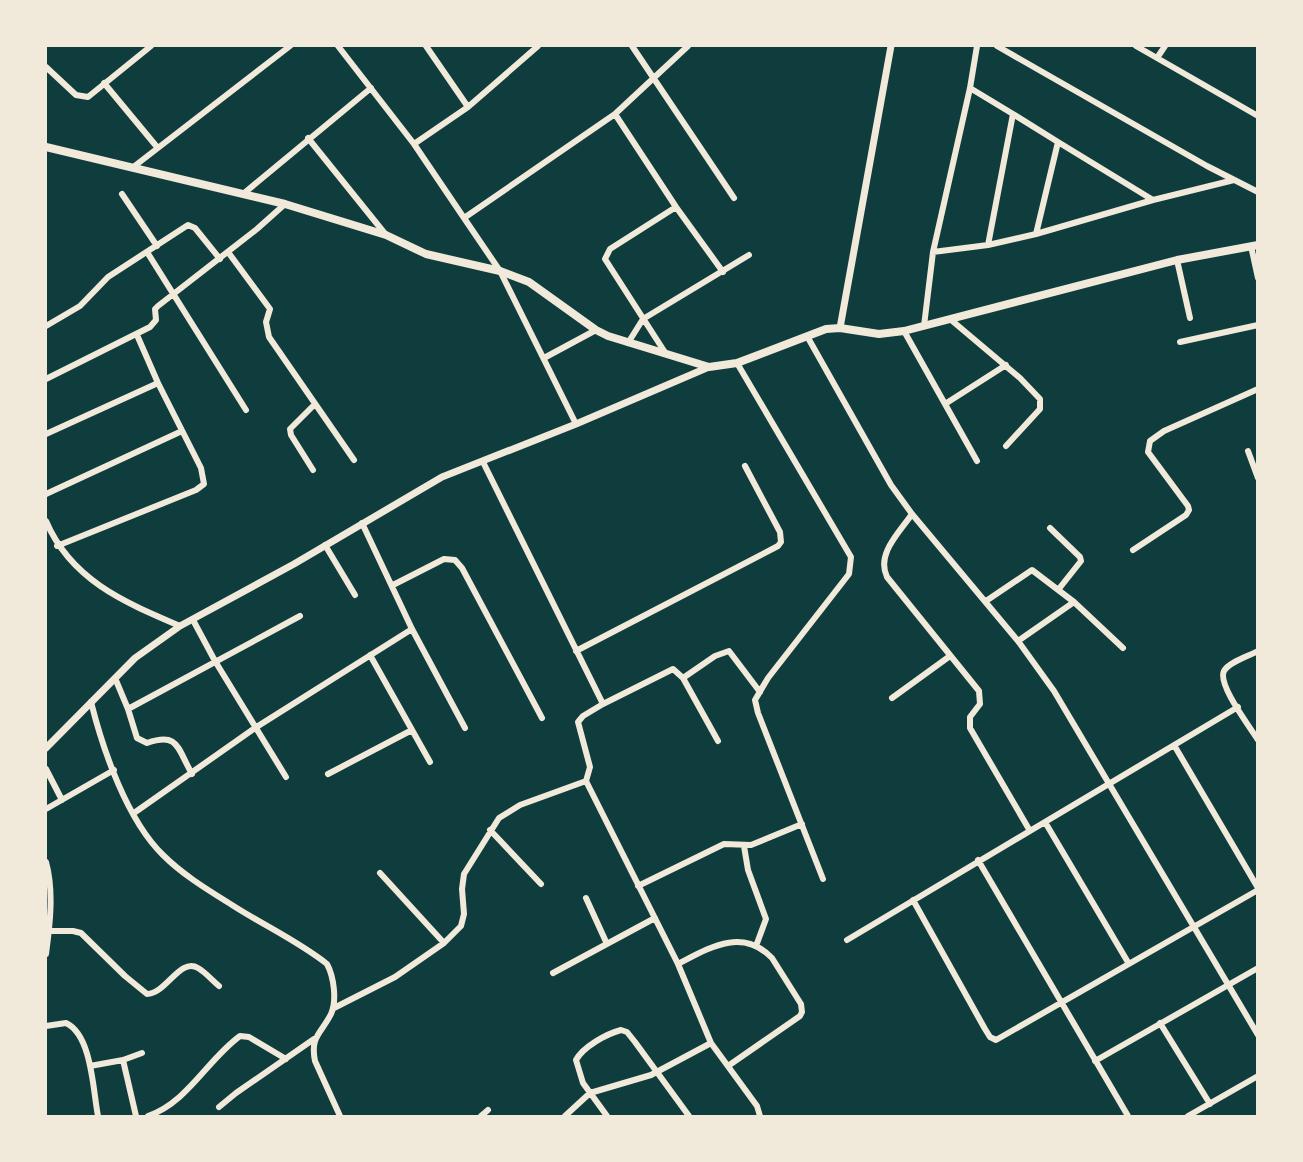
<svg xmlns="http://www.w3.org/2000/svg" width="1303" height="1162" font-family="'PT Sans Narrow',sans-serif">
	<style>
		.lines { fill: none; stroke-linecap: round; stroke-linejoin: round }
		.minor { stroke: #f1e9da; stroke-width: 6 }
		.tertiary { stroke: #f1e9da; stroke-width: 7 }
		.secondary { stroke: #f1e9da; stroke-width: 8 }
	</style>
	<rect width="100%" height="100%" fill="#0f3d3e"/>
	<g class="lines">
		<path class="minor" d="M 338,46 L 414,144 L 464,218 L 615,114 L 688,46
			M 426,46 L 468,107
			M 632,46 L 734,198
			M 997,46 L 1207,166 L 1258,192
			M 1136,46 L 1157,58 L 1165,46
			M 1157,58 L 1258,116
			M 46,67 L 76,95 L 88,97 L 151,46
			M 104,83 L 157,147
			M 970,88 L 1013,114 L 988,245
			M 615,114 L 676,207 L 723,272
			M 1013,114 L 1058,142 L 1036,234
			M 308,138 L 386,235
			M 1058,142 L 1153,200
			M 414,144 L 468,107 L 538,46
			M 132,168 L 290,46
			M 122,194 L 157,246
			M 243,194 L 371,88
			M 464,218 L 500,271 L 576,424
			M 1251,246 L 1258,278
			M 147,252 L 246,410
			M 228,252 L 270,309 L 266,322 L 269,337 L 354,460
			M 933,252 L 970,88 L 977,46
			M 1177,260 L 1190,318
			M 950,319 L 1020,378 L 1040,399 L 1040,409 L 1006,446
			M 46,326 L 80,306 L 108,277 L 188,225 L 195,228 L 220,259
			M 924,326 L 933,252 L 988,245 L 1036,234 L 1153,200 L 1234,180
			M 904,331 L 977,461
			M 807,336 L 891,485 L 912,514 L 1018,641 L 1054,691 L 1258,1035
			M 1180,342 L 1258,325
			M 628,343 L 643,319 L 749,255
			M 666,354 L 605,259 L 610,249 L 676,207
			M 544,358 L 596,330
			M 737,363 L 851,557 L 849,574 L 768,678 L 755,700 L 758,713 L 823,879
			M 46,379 L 150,327 L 156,320 L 155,309 L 158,306 L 257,229 L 285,204
			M 945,404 L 1006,365
			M 46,434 L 158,383
			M 1248,451 L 1258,478
			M 483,462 L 603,704 L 673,669 L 683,678 L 718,741
			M 313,470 L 291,435 L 290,429 L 315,404
			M 46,494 L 182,431
			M 912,514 C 899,533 876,554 887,577 L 979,691 L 980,704 L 970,717 L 970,728 L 1030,831
			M 46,521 C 71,580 124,602 180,626
			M 362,523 L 412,629 L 465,728
			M 1050,528 L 1080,557 L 1081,561 L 1058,590
			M 325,545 L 355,595
			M 57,546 L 196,490 L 204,484 L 201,468 L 158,383 L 137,335
			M 1133,550 L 1186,515 L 1189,510 L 1188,506 L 1148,452 L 1150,441 L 1164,431 L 1258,389
			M 393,585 L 444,559 L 455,560 L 462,568 L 542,718
			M 986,601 L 1032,570 L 1074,602 L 1123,648
			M 193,620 L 215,661 L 286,777
			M 1018,641 L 1074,602
			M 576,651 L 778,546 L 781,542 L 780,532 L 745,466
			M 1258,651 C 1249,656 1229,662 1224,671 C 1217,684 1250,727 1258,740
			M 370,655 L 430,762
			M 115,678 L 128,709 L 137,738 L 147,743 C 179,732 177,748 192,774
			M 683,678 L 715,656 L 729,651 L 760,692
			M 892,698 L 950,656
			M 91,702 C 103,750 127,820 163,855 C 183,875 208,890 232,905 C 263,925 298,941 327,964 C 334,977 337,1001 331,1014 C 321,1034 310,1036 315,1061 L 340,1116
			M 128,709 L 300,616
			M 1174,745 L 1258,888
			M 46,769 L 62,800
			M 328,774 L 412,730
			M 586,781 L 590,767 L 578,722 L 583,716 L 603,704
			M 46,809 L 114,770
			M 134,813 L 255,728 L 412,629
			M 1045,822 L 1129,964
			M 490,830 L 541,884
			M 744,846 L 748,870 L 766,919 L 756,946
			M 978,860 L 1128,1116
			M 46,862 C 54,891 50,924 46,954
			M 380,873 L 444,943
			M 638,886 L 724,844 L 751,845 L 802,824
			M 586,898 L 607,944
			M 913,900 L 985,1029 L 990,1037 L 996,1040 L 1258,890
			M 49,931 L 73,931 L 81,933 L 125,976 L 147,994 C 166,994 180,957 198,968 C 205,972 212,980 219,986
			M 847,940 L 1238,707
			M 678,964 C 709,948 742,927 772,958 L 801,1004 L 802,1012 L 800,1016 L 728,1066
			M 553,973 L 655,918
			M 334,1008 L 395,977 L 444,943 L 461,926 L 464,914 L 462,889 L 464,874 L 499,818 L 520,805 L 586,781 L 678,964 L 711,1043 L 757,1106 L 760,1116
			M 1160,1023 L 1210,1104
			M 46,1026 L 66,1023 C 92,1035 93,1091 98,1116
			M 123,1060 L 136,1116
			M 1095,1061 L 1258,968
			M 90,1066 L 123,1060 L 142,1053
			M 219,1107 L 236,1093 L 314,1039
			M 148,1116 C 188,1102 207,1060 240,1036 L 249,1037 L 286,1059
			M 481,1116 L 488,1110
			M 565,1116 L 590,1093 L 651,1075 L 711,1043
			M 607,1116 L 583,1083 L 576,1060 C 583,1047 606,1034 621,1030 L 627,1032 L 635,1042 L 689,1116
			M 1188,1116 L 1258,1076"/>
		<path class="tertiary" d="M 840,328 L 891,46
			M 46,748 L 135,658 L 180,626 L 294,564 L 442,477 L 576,424 L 709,367"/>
		<path class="secondary" d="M 46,147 L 285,204 L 386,235 L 426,254 L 500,271 L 529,282 L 596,330 L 608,336 L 709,367 L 737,363 L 826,329 L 840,328 L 879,334 L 904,331 L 1177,260 L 1258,245"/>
	</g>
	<rect width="1303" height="1162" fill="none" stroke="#f1e9da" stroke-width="94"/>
</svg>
